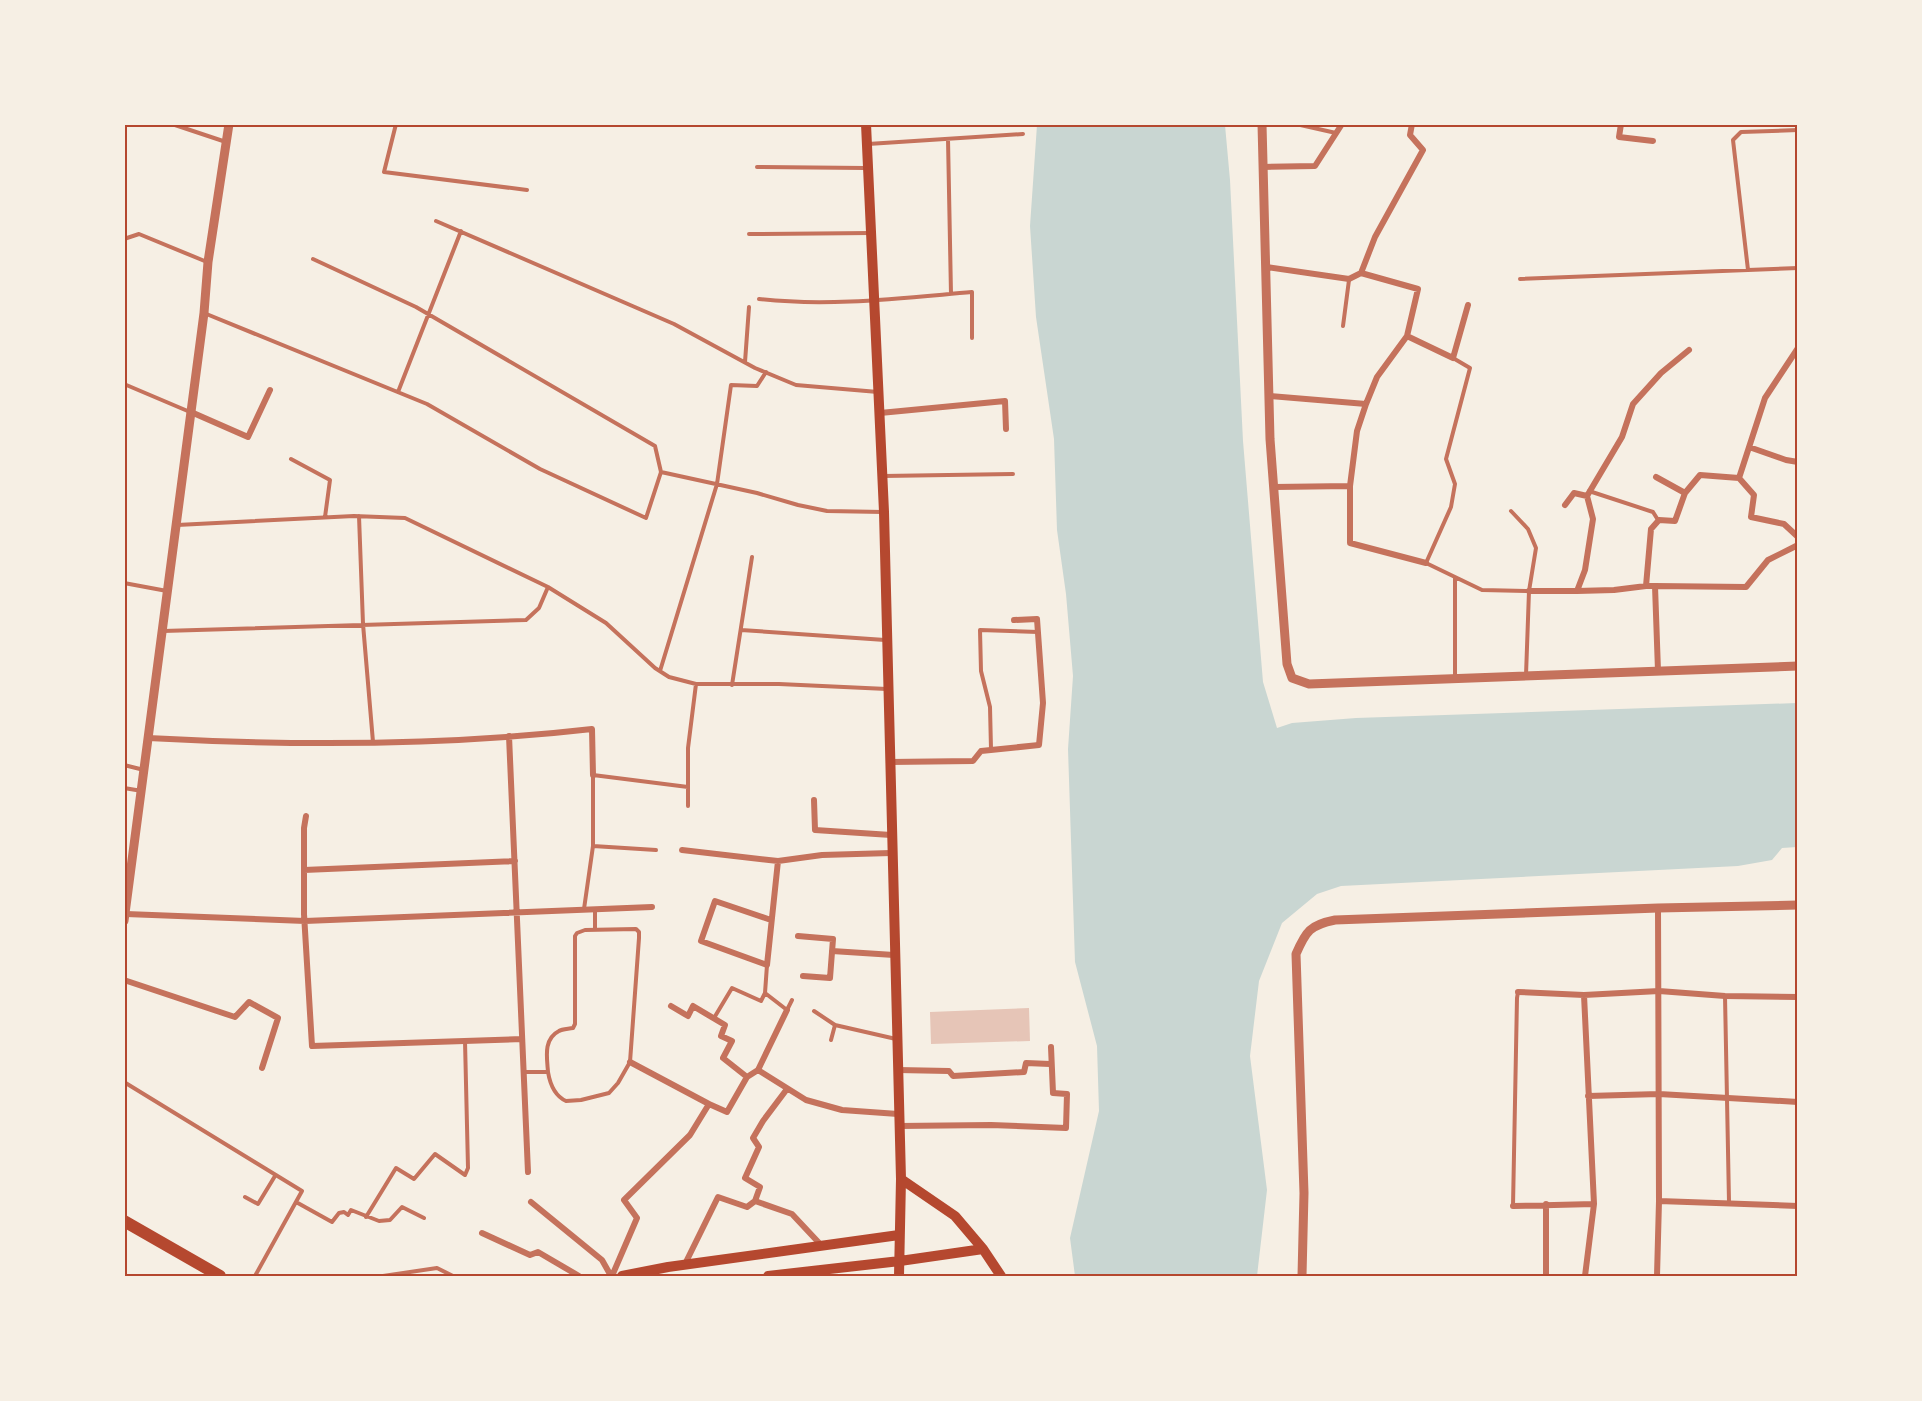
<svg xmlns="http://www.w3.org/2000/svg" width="1922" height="1401" font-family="Signika,sans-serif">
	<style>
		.water { fill: #c9d6d2 }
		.building { fill: #e6c5b7 }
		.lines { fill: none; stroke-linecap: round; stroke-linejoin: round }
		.service { stroke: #c5725c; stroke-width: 4 }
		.minor { stroke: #c5725c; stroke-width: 6 }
		.tertiary { stroke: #c5725c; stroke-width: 9 }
		.secondary { stroke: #b5482f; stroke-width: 10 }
		.primary { stroke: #b5482f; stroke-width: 12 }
		.neatline { fill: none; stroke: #b5482f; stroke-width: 2 }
	</style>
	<rect width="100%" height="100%" fill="#f6efe4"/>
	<path class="water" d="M 1037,125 L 1225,125 L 1230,180 L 1243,441 L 1263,682 L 1277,728 L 1292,723 L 1356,718 L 1797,703 L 1797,847 L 1782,848 L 1772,860 L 1738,866 L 1341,886 L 1317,894 L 1282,923 L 1259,981 L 1250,1056 L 1267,1190 L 1257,1276 L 1075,1276 L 1070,1238 L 1099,1111 L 1097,1046 L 1075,962 L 1068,749 L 1073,676 L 1066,594 L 1057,530 L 1054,439 L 1036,317 L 1030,226 Z"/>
	<path class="building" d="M 1029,1008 L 1030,1041 L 931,1044 L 930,1012 Z"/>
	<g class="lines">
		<path class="service" d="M 172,124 L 226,142
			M 396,124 L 384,172 L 527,190
			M 1296,124 L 1336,133
			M 948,139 L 951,294
			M 868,144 L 1023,134
			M 757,167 L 865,168
			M 436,221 L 674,324 L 755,368 L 796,385 L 878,392
			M 749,234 L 871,233
			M 124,239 L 139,234 L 207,262
			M 1748,270 L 1733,140 L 1741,132 L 1798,130
			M 1520,279 L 1798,268
			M 759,299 C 829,307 902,298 972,292 L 972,338
			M 204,313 L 427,404 L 540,469 L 646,518 L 661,472 L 655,446 L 416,307 L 313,259
			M 1343,326 L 1349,280
			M 1453,358 L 1470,368 L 1446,459 L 1455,484 L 1451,507 L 1426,563 L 1455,577 L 1455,678
			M 745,362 L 749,307
			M 124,384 L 190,412
			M 398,392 L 461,231
			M 291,459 L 330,480 L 325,517
			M 661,472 L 757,493 L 798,505 L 827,511 L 883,512
			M 883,476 L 1013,474
			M 1589,491 L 1653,512 L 1658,520
			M 1511,511 L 1528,529 L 1536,548 L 1529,591 L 1526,675
			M 359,516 L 363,624 L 373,742
			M 177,525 L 354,516 L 405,518 L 548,587 L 606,623 L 655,668 L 669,677 L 696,684 L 779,684 L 887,689
			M 1455,577 L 1482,590 L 1529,591
			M 124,583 L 167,591
			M 741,630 L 885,640
			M 163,631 L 526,620 L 539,608 L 548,587
			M 660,671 L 717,484 L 731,385 L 757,386 L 766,372
			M 732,685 L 752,557
			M 991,749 L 990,707 L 981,671 L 980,630 L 1038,632
			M 124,765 L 144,770
			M 124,788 L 142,791
			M 688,806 L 688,748 L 696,684
			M 593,846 L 593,775 L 688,787
			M 584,909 L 593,846 L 656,850
			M 595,930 L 595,910
			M 767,965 L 765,993 L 787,1010 L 792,1000
			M 1725,996 L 1729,1202
			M 814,1011 L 835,1025 L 896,1039
			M 714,1018 L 732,988 L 761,1001 L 765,993
			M 831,1040 L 835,1025
			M 524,1072 L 548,1072 C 550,1084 555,1096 566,1101 L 581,1100 L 609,1093 L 618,1083 L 630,1062 L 639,938 L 639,932 L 636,929 L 585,930 L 577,933 L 575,936 L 575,1024 L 573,1028 C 568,1029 562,1029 559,1031 C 543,1039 547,1058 548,1072
			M 124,1082 L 302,1191 L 255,1276
			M 245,1197 L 258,1204 L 275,1176
			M 296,1202 L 332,1222 L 339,1213 L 344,1212 L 348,1215 L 351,1210 L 379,1221 L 390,1220 L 402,1207 L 424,1218
			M 1513,1206 L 1517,998 L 1518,992
			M 366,1217 L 396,1168 L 414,1179 L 435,1154 L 465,1175 L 468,1168 L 465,1041
			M 383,1276 L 437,1268 L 453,1276"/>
		<path class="minor" d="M 1621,124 L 1619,137 L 1653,141
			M 1263,167 L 1315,166 L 1342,124
			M 1266,267 L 1349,279 L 1361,273 L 1418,289 L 1407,336 L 1377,377 L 1366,404 L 1269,396
			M 1361,273 L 1375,237 L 1423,150 L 1410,135 L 1412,124
			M 1407,336 L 1453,358 L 1468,305
			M 1798,348 L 1765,398 L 1739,478 L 1754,495 L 1751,517 L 1784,524 L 1798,537
			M 191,412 L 248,437 L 270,390
			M 880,413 L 1005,401 L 1006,429
			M 1749,447 L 1786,460 L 1798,462
			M 1656,477 L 1685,493
			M 1350,486 L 1350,543 L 1426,563
			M 1274,487 L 1350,486 L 1357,431 L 1366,404
			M 1565,505 L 1574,493 L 1587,496
			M 1646,586 L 1614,590 L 1577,591 L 1585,570 L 1593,519 L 1587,496 L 1622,437 L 1633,404 L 1661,373 L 1689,350
			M 1655,586 L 1746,587 L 1768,560 L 1798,545
			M 1529,591 L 1577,591
			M 1658,671 L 1655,586 L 1646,586 L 1651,529 L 1659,520 L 1675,521 L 1685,493 L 1700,475 L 1739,478
			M 509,736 L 528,1172
			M 148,738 C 296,746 445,746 592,729 L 593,775
			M 890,762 L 973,761 L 981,751 L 1039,745 L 1043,703 L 1037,619 L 1014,620
			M 814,800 L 815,830 L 891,835
			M 306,816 L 304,828 L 304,914 L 312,1046 L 522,1039
			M 682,850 L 778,861 L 822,855 L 891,853
			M 304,870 L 515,861
			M 126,914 L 305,921 L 652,907
			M 771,920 L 715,901 L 701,941 L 767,965 L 778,861
			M 798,936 L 833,939 L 830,978 L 803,976
			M 832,951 L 894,955
			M 124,980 L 235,1017 L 249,1002 L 278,1018 L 262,1068
			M 1518,992 L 1584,995 L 1659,991 L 1725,996 L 1798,997
			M 1584,995 L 1594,1204 L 1585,1276
			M 671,1006 L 688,1016 L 693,1006 L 725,1025 L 721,1036 L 732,1041 L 723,1058 L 747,1077
			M 630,1062 L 709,1104
			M 758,1070 L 806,1100 L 842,1110 L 898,1114
			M 758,1070 L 787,1010
			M 898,1070 L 949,1071 L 953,1076 L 1024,1072 L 1026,1063 L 1050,1064
			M 1588,1096 L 1659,1094 L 1798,1102
			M 899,1126 L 991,1125 L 1066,1128 L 1067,1094 L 1053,1093 L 1051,1047
			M 755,1201 L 792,1214 L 821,1245
			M 1659,1201 L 1798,1206
			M 531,1202 L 602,1260 L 611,1276
			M 1546,1204 L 1546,1276
			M 1513,1206 L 1594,1204
			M 482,1233 L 530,1255 L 538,1252 L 579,1276
			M 685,1264 L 718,1197 L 747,1207 L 755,1201 L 760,1187 L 745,1178 L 759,1147 L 753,1138 L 763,1121 L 787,1089
			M 612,1276 L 637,1218 L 624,1200 L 690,1135 L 709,1104 L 727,1112 L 747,1077 L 758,1070
			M 1657,1276 L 1659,1201 L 1658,908"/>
		<path class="tertiary" d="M 1262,124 L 1270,439 L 1287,664 L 1292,678 L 1309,684 L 1798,666
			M 124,921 L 204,313 L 208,262 L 229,124
			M 1302,1276 L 1304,1193 L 1296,954 C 1306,931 1310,925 1335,920 L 1658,908 L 1798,905"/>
		<path class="secondary" d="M 866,124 L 884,512 L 901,1179 L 899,1276
			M 901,1179 L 955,1216 L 983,1249 L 1001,1276
			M 622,1276 L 668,1267 L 899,1235
			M 768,1276 L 900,1261 L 983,1249"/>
		<path class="primary" d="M 124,1221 L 220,1276"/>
	</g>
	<rect width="1922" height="1401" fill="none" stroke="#f6efe4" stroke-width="252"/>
	<rect x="126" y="126" width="1670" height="1149" class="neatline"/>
</svg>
